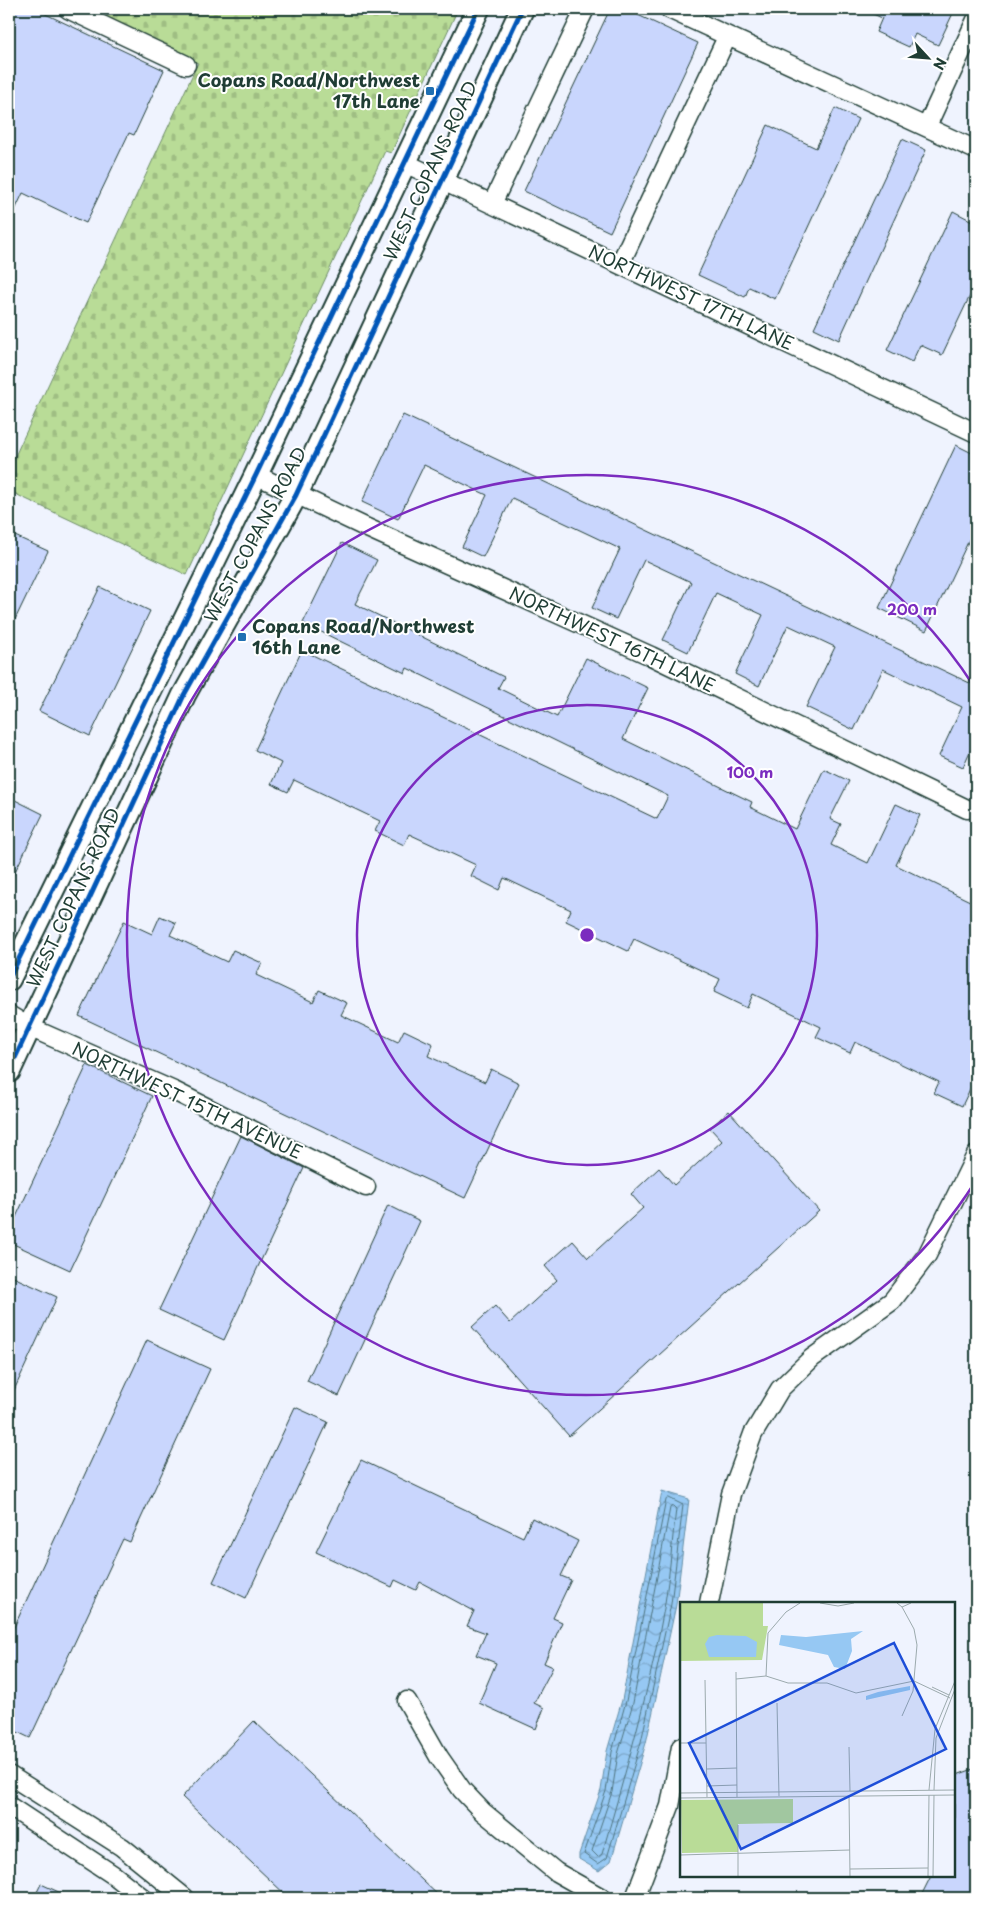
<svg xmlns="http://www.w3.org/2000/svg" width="985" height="1907" font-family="'Playpen Sans',sans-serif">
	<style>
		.cemetery { fill: url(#cemetery-stones); stroke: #6c8c66 }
		.water { fill: url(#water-waves); stroke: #6690a7 }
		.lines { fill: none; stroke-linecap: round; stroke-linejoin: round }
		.shore { stroke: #4f7580; stroke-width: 1 }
		.building { fill: #c9d6fd; stroke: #1f3d34 }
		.minor-casing { stroke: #1f3d34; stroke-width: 21 }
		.major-casing { stroke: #1f3d34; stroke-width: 26 }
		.minor { stroke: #fff; stroke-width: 18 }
		.major { stroke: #fff; stroke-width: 22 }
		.cycleway-casing { stroke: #fff; stroke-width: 8 }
		.cycleway { stroke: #0057b8; stroke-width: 5 }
		.ring { fill: none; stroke: #7b2cbf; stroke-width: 2.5 }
		.poi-dot { fill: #1f6fb2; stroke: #fff; stroke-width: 2 }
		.labels { text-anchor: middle; stroke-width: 4; stroke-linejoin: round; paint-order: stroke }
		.poi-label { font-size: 18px; font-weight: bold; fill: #1f3d34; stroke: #fff; text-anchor: end }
		.street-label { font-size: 18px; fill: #1f3d34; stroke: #fff }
		.inset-road { fill: none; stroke: #9caaad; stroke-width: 1 }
		.view { fill: #1d4ed8; fill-opacity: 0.15; stroke: #1d4ed8; stroke-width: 2.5 }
		.inset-edge { fill: none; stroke: #1f3d34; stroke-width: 2.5 }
		.centre { fill: #7b2cbf; stroke: #fff; stroke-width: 2.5 }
		.ring-label { font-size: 15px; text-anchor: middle; font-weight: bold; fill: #7b2cbf; stroke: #fff; stroke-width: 4; stroke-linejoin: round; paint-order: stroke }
	</style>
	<defs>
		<pattern id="cemetery-stones" width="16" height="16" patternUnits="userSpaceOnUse" patternTransform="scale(1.25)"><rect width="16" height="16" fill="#b9dc97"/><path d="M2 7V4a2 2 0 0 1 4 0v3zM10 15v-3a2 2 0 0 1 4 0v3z" fill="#9fbe83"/></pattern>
		<pattern id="water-waves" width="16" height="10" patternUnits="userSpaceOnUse" patternTransform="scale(1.25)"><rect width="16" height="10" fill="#96c8f3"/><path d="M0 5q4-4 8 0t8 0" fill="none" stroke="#7aa4c6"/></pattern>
	</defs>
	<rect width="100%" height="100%" fill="#eff3fe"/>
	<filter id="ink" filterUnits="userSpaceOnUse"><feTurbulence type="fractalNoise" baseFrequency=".02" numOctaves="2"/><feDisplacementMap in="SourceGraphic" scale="10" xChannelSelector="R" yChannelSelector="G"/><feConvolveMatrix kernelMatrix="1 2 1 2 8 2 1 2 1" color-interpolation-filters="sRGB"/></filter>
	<g filter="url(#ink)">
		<path class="cemetery" d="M 83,9 L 458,9 L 391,153 L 385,151 L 187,575 L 9,491 L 9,469 L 198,63 Z"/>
		<path class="water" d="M 662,1491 L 689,1499 L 676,1605 L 667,1647 L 646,1743 L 611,1861 L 599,1871 L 579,1859 L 579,1854 L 601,1790 L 607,1751 L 622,1700 Z"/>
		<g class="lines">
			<path class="shore" d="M 669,1498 L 683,1505 L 671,1604 L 662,1646 L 641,1742 L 607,1858 L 598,1864 L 584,1854 L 606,1791 L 612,1752 L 626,1701 L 666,1500 Z
				M 673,1506 L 676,1509 C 672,1541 670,1572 665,1603 C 650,1688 626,1771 602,1854 L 598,1857 L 592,1851 L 612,1792 L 618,1754 L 633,1703 L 670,1508 Z"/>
		</g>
		<path class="building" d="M 9,9 L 35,9 L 164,70 L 134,135 L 129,133 L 86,223 L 23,193 L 9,223 Z
			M 610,9 L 625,9 L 698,43 L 610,232 L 524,191 Z
			M 862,9 L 955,9 L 938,45 L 915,34 L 909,47 L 876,32 L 882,18 Z
			M 835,108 L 858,119 L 775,299 L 749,287 L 745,297 L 698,275 L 768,125 L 816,148 Z
			M 902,139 L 926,150 L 839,340 L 814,328 Z
			M 953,211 L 976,223 L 976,283 L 942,355 L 920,345 L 912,362 L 887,350 Z
			M 403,415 L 976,686 L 976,738 L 963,767 L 939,756 L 962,707 L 883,669 L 854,730 L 806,707 L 835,647 L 788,625 L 759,686 L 735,674 L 763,615 L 716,593 L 688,652 L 663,640 L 691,582 L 644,560 L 616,619 L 592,608 L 620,549 L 512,498 L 483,557 L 462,547 L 487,495 L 424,465 L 398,519 L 362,502 Z
			M 956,445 L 976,455 L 976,525 L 926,631 L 879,608 Z
			M 15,536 L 48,551 L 9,632 L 9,549 Z
			M 342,543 L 377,560 L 355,604 L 504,677 L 498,688 L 557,717 L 586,658 L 648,688 L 623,739 L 752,802 L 750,807 L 795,829 L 824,769 L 849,781 L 830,819 L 841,824 L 831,845 L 868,863 L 896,804 L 920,815 L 896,865 L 976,904 L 976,1076 L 962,1106 L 934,1093 L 939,1082 L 855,1042 L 850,1053 L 816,1037 L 821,1027 L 753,994 L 747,1008 L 714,992 L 720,979 L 634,939 L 628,951 L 566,921 L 571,910 L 504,878 L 499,890 L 471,876 L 476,865 L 409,834 L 404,845 L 375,831 L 380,821 L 294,780 L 288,792 L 271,784 L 281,763 L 255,750 L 302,650 L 657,819 L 668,796 L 407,668 L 405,673 L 303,623 Z
			M 100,587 L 150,611 L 90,736 L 39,711 Z
			M 9,797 L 43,814 L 9,884 Z
			M 160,916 L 176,923 L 170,935 L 227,962 L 233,950 L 262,963 L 256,975 L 313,1002 L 319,990 L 347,1003 L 341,1015 L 398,1042 L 404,1030 L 433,1044 L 428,1056 L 485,1082 L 491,1069 L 519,1083 L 465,1198 L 79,1016 L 124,921 L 152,934 Z
			M 87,1065 L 152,1096 L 70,1270 L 9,1242 L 9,1232 Z
			M 729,1111 L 819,1211 L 569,1436 L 472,1327 L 495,1306 L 510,1323 L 557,1280 L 545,1266 L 573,1241 L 588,1258 L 643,1208 L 631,1194 L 659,1168 L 674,1185 L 722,1141 L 710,1128 Z
			M 241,1136 L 304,1168 L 224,1340 L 159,1310 Z
			M 388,1205 L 420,1221 L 339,1396 L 307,1381 Z
			M 9,1275 L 57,1297 L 9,1401 Z
			M 147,1340 L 210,1369 L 130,1542 L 123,1539 L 30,1738 L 9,1728 L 9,1638 Z
			M 295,1407 L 328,1422 L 246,1598 L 213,1582 Z
			M 361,1460 L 523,1537 L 532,1518 L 578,1541 L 561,1576 L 571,1580 L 553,1618 L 562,1622 L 544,1663 L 553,1667 L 534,1703 L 544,1708 L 536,1729 L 479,1703 L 496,1663 L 476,1655 L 486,1633 L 467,1626 L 474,1611 L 420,1582 L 416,1590 L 395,1580 L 392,1587 L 316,1552 Z
			M 254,1721 L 441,1898 L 289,1898 L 182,1797 Z
			M 976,1768 L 976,1898 L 920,1898 L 931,1876 L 954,1876 L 954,1776 Z
			M 41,1884 L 72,1898 L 34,1898 Z"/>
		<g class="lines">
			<g class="minor-casing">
				<path id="minor" d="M 68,9 L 186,65
					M 669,9 L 976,150
					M 927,126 L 976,20
					M 405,163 L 976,433
					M 492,204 L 585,9
					M 620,264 L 727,37
					M 256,475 L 365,527 L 651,656 L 967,809
					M 9,1015 L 29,1027 L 174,1091 L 366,1187
					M 709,1603 L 731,1494 L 753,1434 L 780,1389 L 812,1358 L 892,1301 L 927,1255 L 976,1155
					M 407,1701 L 439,1757 L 462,1790 L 483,1812 L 556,1872 L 602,1898
					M 9,1775 L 122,1847 L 185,1898
					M 9,1806 L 115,1876 L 143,1898
					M 635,1898 L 670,1806 L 681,1747"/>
			</g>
			<g class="major-casing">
				<path id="major" d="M 9,979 L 256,475 L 478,9
					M 9,1071 L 184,695 L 296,495 L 522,9"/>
			</g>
			<use href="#minor" class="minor"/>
			<use href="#major" class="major"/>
			<g class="cycleway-casing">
				<path id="cycleway" d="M 9,979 L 256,475 L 478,9
					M 9,1071 L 184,695 L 296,495 L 522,9"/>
			</g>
			<use href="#cycleway" class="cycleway"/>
		</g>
	</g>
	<g class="ring">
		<circle cx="587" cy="935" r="230"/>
		<path d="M975 1182A460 460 0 1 1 975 688"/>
	</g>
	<g class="poi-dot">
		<rect x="425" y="86" width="10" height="10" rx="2.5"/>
		<rect x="237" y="632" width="10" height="10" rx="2.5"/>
	</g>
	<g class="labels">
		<g class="poi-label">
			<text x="420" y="87">Copans Road/Northwest<tspan x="420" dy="21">17th Lane</tspan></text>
			<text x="252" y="633" text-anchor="start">Copans Road/Northwest<tspan x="252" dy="21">16th Lane</tspan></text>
		</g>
		<g class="street-label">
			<text transform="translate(431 171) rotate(-65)" y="6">WEST COPANS ROAD</text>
			<text transform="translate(691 298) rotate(25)" y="6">NORTHWEST 17TH LANE</text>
			<text transform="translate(256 535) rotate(-62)" y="6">WEST COPANS ROAD</text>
			<text transform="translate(612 640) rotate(25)" y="6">NORTHWEST 16TH LANE</text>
			<text transform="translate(74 898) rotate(-65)" y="6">WEST COPANS ROAD</text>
			<text transform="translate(187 1101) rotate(25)" y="6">NORTHWEST 15TH AVENUE</text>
		</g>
	</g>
	<g transform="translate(680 1602)">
		<rect width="275" height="275" fill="#eff3fe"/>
		<path d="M 0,1 L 83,1 L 83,24 L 88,24 L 82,58 L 0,59 Z" fill="#b9dc97"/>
		<path d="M 113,197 L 113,221 L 58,222 L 58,250 L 2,251 L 1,198 Z" fill="#b9dc97"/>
		<path d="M 183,29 L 171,37 L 172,49 L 165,67 L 154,65 L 148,53 L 99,43 L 101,33 L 126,35 ZM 37,33 L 66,34 L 77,40 L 76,55 L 29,55 L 25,42 L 29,35 ZM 230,84 L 230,88 L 186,98 L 186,94 L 198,90 Z" fill="#96c8f3"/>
		<path class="inset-road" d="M 140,1 L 158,4 L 174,1M 217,1 L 222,5 L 231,1M 222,5 L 234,27 L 237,43 L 233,89 L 222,114M 56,70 L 57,195M 86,74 L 88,31 L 106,10 L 120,1M 56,77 L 86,74 L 108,81 L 147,81 L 176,91 L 234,79 L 270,96M 25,78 L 27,195M 252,85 L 269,93M 97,101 L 99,194M 0,141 L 26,141M 169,145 L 170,189M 27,167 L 57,166M 27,184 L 57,183M 249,188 L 255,127 L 275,79M 254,188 L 256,136 L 275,87M 0,191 L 275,188M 169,194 L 170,274M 0,196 L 275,193M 58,223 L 58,274M 0,253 L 170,248M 170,267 L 248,266M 248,274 L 249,193M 253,274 L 254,193"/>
		<path class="view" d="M 214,41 L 266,147 L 61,247 L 9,141 Z"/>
		<rect width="275" height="275" class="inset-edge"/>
	</g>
	<circle cx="587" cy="935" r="8" class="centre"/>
	<g class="ring-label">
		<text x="912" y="615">200 m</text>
		<text x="750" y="778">100 m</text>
	</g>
	<rect width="985" height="1907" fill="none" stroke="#fff" stroke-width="30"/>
	<rect x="15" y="15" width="955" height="1877" fill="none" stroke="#1f3d34" stroke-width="2" filter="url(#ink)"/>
	<g transform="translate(928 58) rotate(116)" stroke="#ffffff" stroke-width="4" paint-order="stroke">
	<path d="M0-4L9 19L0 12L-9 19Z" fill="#1f3d34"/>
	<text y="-8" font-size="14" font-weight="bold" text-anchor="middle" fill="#1f3d34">N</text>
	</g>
</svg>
